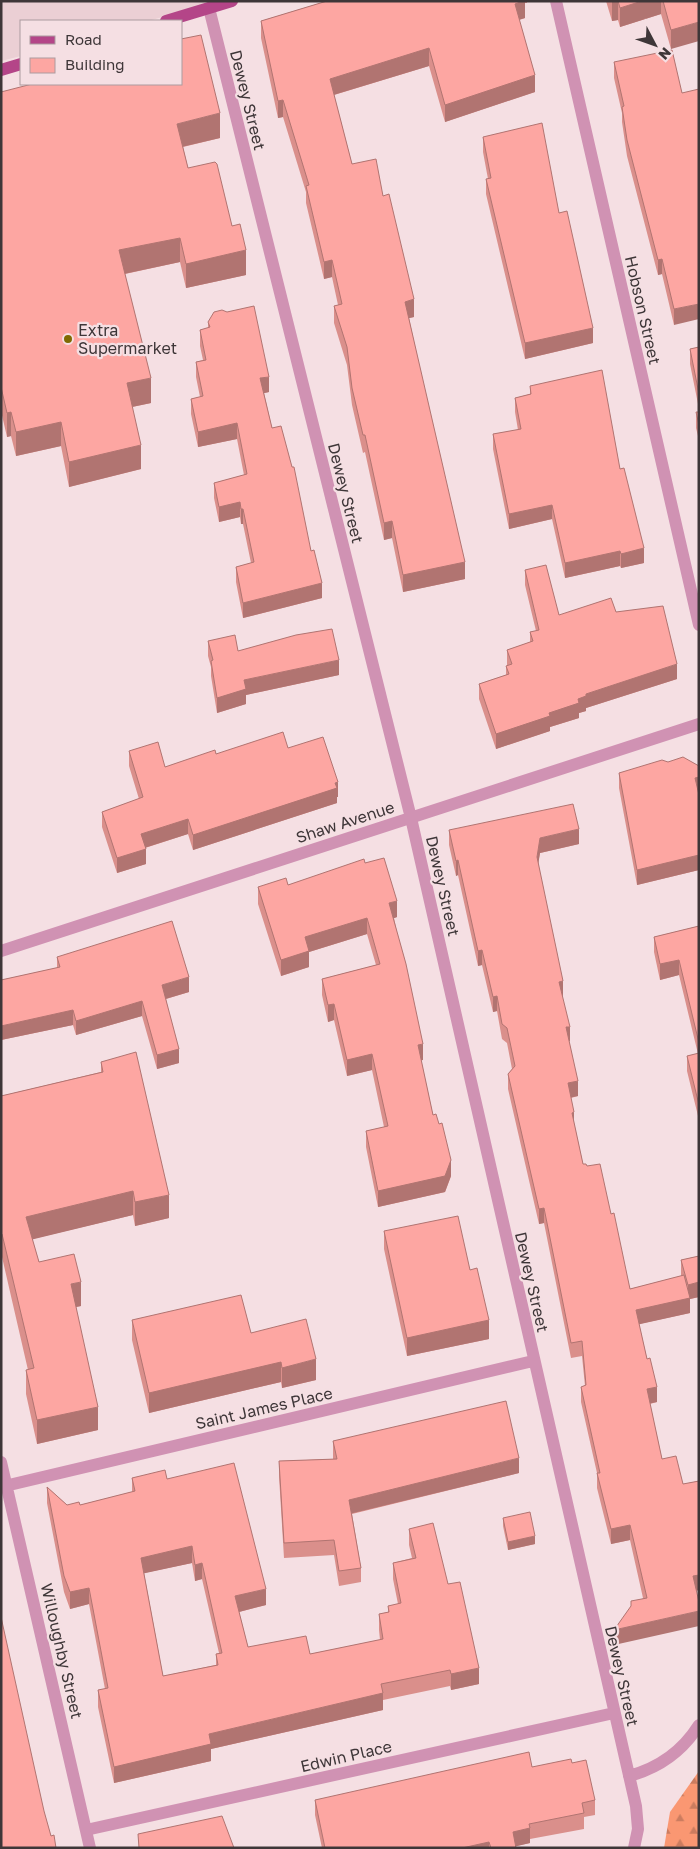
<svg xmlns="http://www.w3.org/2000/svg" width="700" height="1849" font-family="'Golos Text',sans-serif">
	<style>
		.built { fill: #ebcfd4 }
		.forest { fill: url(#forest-firs) }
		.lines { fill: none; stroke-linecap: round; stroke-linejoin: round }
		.minor { stroke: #d092b3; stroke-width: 12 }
		.major { stroke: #b44588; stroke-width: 12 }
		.wall { fill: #da8f8b; fill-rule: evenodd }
		.shaded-wall { fill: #b17471 }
		.building { fill: #fda6a2; stroke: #b17471; fill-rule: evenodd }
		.poi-dot { fill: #7f6a03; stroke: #f5dfe3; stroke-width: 2 }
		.labels { text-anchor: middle; stroke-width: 4.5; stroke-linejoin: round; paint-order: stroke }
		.street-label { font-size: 16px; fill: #3e3638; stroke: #f5dfe3 }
		.poi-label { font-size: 16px; fill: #3e3638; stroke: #f5dfe3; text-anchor: start }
	</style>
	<defs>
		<pattern id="forest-firs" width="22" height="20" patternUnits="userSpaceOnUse" patternTransform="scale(1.25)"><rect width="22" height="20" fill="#fa9772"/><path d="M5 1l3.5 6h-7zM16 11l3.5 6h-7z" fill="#cc7c5f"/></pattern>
	</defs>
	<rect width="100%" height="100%" fill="#f5dfe3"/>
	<path class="built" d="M 1,1 L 221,1 L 148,21 L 21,21 L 21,56 L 1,61 Z"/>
	<path class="forest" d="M 699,1771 L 699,1848 L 664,1848 L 670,1812 Z"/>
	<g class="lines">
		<path class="minor" d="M 556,1 L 699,625
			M 209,8 L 411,818 L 636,1806 L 638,1829 L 634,1848
			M 1,951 L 699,724
			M 1,1462 L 90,1848
			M 1,1487 L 533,1361
			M 629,1776 C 659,1768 682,1752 699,1725
			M 86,1830 L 614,1713"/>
		<path class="major" d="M 166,21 L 232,1
			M 1,70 L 21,64"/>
	</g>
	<path class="wall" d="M 327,1 L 527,1 L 527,3 L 525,3 L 525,18 L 519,20 L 535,92 L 445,122 L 429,66 L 334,95 L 352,164 L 383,196 L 414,317 L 409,318 L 465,579 L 403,592 L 392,538 L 384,540 L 365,452 L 363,453 L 352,405 L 347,365 L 334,323 L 334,306 L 338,305 L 332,277 L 324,279 L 306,203 L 306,192 L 283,117 L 278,118 L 261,38 L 261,21 Z
		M 606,1 L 699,1 L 671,49 L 661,14 L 620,27 L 618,20 L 612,21 Z
		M 614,62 L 682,93 L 674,325 L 662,274 L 658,275 L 627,156 L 622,122 L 622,113 L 614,78 Z
		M 1,92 L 220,138 L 183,147 L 188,168 L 232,226 L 246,275 L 186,288 L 180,262 L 125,274 L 151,403 L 132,407 L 141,469 L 69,487 L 61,446 L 16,456 L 11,436 L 7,437 L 1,411 Z
		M 483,137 L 559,213 L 593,343 L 525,359 L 486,194 L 486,179 L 488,179 L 483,152 Z
		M 208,322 L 269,392 L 264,393 L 272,428 L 311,551 L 322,598 L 243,618 L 236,582 L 236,567 L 251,563 L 243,524 L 241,524 L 240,517 L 219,522 L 214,498 L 214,483 L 244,475 L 237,439 L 198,447 L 191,414 L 191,399 L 200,397 L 196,377 L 196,362 L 203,360 L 200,346 L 200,330 L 208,328 Z
		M 699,347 L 699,409 L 690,364 L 690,349 Z
		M 530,386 L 620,469 L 644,563 L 621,568 L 620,566 L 565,578 L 552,519 L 509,529 L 493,449 L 493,434 L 518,430 L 515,412 L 515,398 L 530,394 Z
		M 696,412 L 699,412 L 699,440 L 696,428 Z
		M 525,570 L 559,615 L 616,612 L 677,679 L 586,708 L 586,711 L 579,713 L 579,718 L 550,727 L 550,731 L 496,749 L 479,699 L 479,684 L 506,675 L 506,666 L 507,666 L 507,650 L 530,642 L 530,632 L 536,631 L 525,585 Z
		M 208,641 L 238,651 L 339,675 L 246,695 L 246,704 L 217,713 L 211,676 L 211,667 L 208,656 Z
		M 288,748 L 338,797 L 337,797 L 337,803 L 193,850 L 188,834 L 145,848 L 146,864 L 117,873 L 102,827 L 102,812 L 139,799 L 129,766 L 129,751 L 165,767 L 216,754 Z
		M 668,762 L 699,766 L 699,870 L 637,885 L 619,788 L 619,773 Z
		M 449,830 L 579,844 L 540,853 L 538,863 L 563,996 L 562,996 L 578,1096 L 571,1098 L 574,1123 L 583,1164 L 587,1166 L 611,1214 L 630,1289 L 681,1276 L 681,1260 L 699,1256 L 699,1297 L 690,1299 L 690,1313 L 639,1324 L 657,1402 L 650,1404 L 662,1459 L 683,1484 L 699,1481 L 699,1590 L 696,1591 L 614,1645 L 643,1598 L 630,1540 L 611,1544 L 597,1488 L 597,1473 L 581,1402 L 581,1387 L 585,1386 L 582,1356 L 571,1358 L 544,1223 L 539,1224 L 508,1089 L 508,1074 L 512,1069 L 507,1043 L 502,1039 L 497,1011 L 493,1012 L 482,965 L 478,966 L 458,875 L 456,876 L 449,845 Z
		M 365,863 L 397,917 L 394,918 L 423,1060 L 421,1060 L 433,1115 L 451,1176 L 445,1192 L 378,1207 L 366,1147 L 366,1131 L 384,1127 L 372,1070 L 347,1076 L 334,1020 L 328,1022 L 322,995 L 322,979 L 376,965 L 367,934 L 309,952 L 309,967 L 281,976 L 258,904 L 258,887 L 288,885 Z
		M 699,926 L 699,1120 L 687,1071 L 687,1056 L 698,1054 L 679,975 L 660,980 L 654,952 L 654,937 Z
		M 57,957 L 189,992 L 166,999 L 179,1063 L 157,1069 L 142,1016 L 76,1035 L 73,1025 L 1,1040 L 1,980 L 57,968 Z
		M 101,1062 L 169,1218 L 135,1226 L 133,1215 L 32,1239 L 39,1262 L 81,1306 L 76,1307 L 98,1430 L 37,1444 L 26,1394 L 26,1370 L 28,1370 L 2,1257 L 1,1258 L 1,1096 L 101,1072 Z
		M 384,1231 L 470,1270 L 489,1339 L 407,1356 L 384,1249 Z
		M 132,1320 L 251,1333 L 316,1380 L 282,1388 L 281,1382 L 149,1413 L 132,1340 Z
		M 333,1441 L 519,1473 L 352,1514 L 361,1568 L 361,1582 L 339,1586 L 334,1555 L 284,1558 L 279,1476 L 279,1461 L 333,1459 Z
		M 132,1478 L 167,1479 L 266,1605 L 239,1612 L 248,1647 L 310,1654 L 380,1640 L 379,1630 L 379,1614 L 388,1612 L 388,1606 L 398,1604 L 393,1579 L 393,1563 L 412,1558 L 409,1545 L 409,1529 L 448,1584 L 479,1684 L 451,1690 L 450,1686 L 383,1700 L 383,1710 L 211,1749 L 211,1761 L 114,1783 L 98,1707 L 98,1690 L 105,1689 L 89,1604 L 70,1609 L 64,1592 L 47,1503 L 47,1487 L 67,1505 L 80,1505 L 132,1492 ZM 192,1563 L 195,1581 L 202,1579 L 219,1653 L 216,1654 L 216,1665 L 163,1676 L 144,1573 Z
		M 503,1518 L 535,1544 L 508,1550 L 503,1526 Z
		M 572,1763 L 595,1800 L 595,1815 L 584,1817 L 584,1829 L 530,1839 L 530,1843 L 516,1846 L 516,1848 L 322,1848 L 315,1815 L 315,1800 L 532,1767 Z"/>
	<path class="shaded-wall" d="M 523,1 L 525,1 L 525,18 L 515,21 L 515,4 Z
		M 615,1 L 618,1 L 618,20 L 612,21 L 612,2 Z
		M 642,1 L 661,1 L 661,14 L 620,27 L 620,8 Z
		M 699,22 L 699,41 L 671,49 L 671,30 Z
		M 429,48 L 429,66 L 330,96 L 330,79 Z
		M 535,75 L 535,92 L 445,122 L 445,105 Z
		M 283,100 L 283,117 L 278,118 L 278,101 Z
		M 220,113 L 220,138 L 177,148 L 177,124 Z
		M 180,238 L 180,262 L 119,275 L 119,250 Z
		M 246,250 L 246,275 L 186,288 L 186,264 Z
		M 662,259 L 662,274 L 658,275 L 658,260 Z
		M 332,260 L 332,277 L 324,279 L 324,262 Z
		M 414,299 L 414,317 L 405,319 L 405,302 Z
		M 699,304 L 699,319 L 674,325 L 674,309 Z
		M 593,328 L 593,343 L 525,359 L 525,343 Z
		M 269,377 L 269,392 L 260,394 L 260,378 Z
		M 151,378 L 151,403 L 127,408 L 127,383 Z
		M 11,412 L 11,436 L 7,437 L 7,413 Z
		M 61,422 L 61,446 L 16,456 L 16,432 Z
		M 237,423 L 237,439 L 198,447 L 198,432 Z
		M 141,445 L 141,469 L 69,487 L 69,462 Z
		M 240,502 L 240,517 L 219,522 L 219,507 Z
		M 552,505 L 552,519 L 509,529 L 509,514 Z
		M 241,509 L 243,509 L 243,524 L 241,524 Z
		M 392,521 L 392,538 L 384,540 L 384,523 Z
		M 644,548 L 644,563 L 621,568 L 621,554 Z
		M 620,551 L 620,566 L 565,578 L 565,563 Z
		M 465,562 L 465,579 L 403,592 L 403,575 Z
		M 322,583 L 322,598 L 243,618 L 243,603 Z
		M 339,660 L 339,675 L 246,695 L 246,704 L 217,713 L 217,698 L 244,680 Z
		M 677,664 L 677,679 L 586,708 L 586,711 L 579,713 L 579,718 L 550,727 L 550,731 L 496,749 L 496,734 L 549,713 L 586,694 Z
		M 699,777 L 699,792 L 695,793 L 695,778 Z
		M 338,782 L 338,797 L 337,797 L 337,803 L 193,850 L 193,835 Z
		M 188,819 L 188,834 L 141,849 L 141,834 Z
		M 579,829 L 579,844 L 540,853 L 537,872 L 537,857 L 540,838 Z
		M 146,849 L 146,864 L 117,873 L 117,858 Z
		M 699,855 L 699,870 L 637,885 L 637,870 Z
		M 458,860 L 458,875 L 456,876 L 456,861 Z
		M 397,901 L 397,917 L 389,920 L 389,903 Z
		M 367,918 L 367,934 L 309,952 L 309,967 L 281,976 L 281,960 L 305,937 Z
		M 482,950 L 482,965 L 478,966 L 478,951 Z
		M 679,960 L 679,975 L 660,980 L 660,964 Z
		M 189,977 L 189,992 L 162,1000 L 162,985 Z
		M 563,981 L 563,996 L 559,997 L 559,982 Z
		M 497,996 L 497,1011 L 493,1012 L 493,997 Z
		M 142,1001 L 142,1016 L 76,1035 L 76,1021 Z
		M 334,1004 L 334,1020 L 328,1022 L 328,1005 Z
		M 73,1010 L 73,1025 L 1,1040 L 1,1026 Z
		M 566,1027 L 570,1027 L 570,1041 L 566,1042 Z
		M 423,1044 L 423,1060 L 418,1061 L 418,1045 Z
		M 179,1049 L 179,1063 L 157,1069 L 157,1055 Z
		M 372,1054 L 372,1070 L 347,1076 L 347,1060 Z
		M 578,1081 L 578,1096 L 568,1098 L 568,1083 Z
		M 574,1112 L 574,1127 L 572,1113 Z
		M 451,1160 L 451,1176 L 445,1192 L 378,1207 L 378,1191 Z
		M 133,1191 L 133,1215 L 26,1241 L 26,1217 Z
		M 169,1195 L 169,1218 L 135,1226 L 135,1202 Z
		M 544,1208 L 544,1223 L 539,1224 L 539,1209 Z
		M 1,1234 L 2,1234 L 2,1257 L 1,1258 Z
		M 81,1282 L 81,1306 L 71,1308 L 71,1284 Z
		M 699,1282 L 699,1297 L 690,1299 L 690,1313 L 636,1325 L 636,1310 L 688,1298 L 688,1285 Z
		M 489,1320 L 489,1339 L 407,1356 L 407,1338 Z
		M 316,1359 L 316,1380 L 282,1388 L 282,1368 Z
		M 281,1362 L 281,1382 L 149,1413 L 149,1393 Z
		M 657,1387 L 657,1402 L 647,1404 L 647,1389 Z
		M 98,1407 L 98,1430 L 37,1444 L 37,1420 Z
		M 519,1458 L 519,1473 L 349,1514 L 349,1500 Z
		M 630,1525 L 630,1540 L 611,1544 L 611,1529 Z
		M 535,1536 L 535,1544 L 508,1550 L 508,1542 Z
		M 192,1546 L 192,1563 L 141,1574 L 141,1558 Z
		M 202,1563 L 202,1579 L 195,1581 L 195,1565 Z
		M 699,1575 L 699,1590 L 693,1591 L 693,1576 Z
		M 89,1588 L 89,1604 L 70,1609 L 70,1592 Z
		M 266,1589 L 266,1605 L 235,1613 L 235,1596 Z
		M 699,1611 L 699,1626 L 614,1645 L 614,1630 Z
		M 479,1668 L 479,1684 L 451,1690 L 451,1674 Z
		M 383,1693 L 383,1710 L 211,1749 L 211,1761 L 114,1783 L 114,1767 L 209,1734 Z
		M 530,1828 L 530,1843 L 513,1847 L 513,1832 Z
		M 489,1842 L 489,1848 L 462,1848 Z"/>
	<path class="building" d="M 327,1 L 523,1 L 515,4 L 535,75 L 445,105 L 429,48 L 330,79 L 352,164 L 376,159 L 383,196 L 389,194 L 414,299 L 405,302 L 465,562 L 403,575 L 392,521 L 384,523 L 365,435 L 363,435 L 352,388 L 347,347 L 334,306 L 342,304 L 332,260 L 324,262 L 306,186 L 309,185 L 283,100 L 278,101 L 261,21 Z
		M 618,1 L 642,1 L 620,8 Z
		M 663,1 L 699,1 L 699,22 L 671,30 Z
		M 201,35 L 220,113 L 177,124 L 188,168 L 215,162 L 217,164 L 232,226 L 240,224 L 246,250 L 186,264 L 180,238 L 119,250 L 151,378 L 127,383 L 141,445 L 69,462 L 61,422 L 16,432 L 11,412 L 7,413 L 1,387 L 1,92 L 32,84 L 181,84 L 181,39 Z
		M 672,50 L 682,93 L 699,89 L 699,304 L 674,309 L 662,259 L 658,260 L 627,140 L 622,107 L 624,106 L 614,62 Z
		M 542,123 L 559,213 L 567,211 L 593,328 L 525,343 L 486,179 L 491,178 L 483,137 Z
		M 254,306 L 269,377 L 260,378 L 272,428 L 281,426 L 292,467 L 294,467 L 311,551 L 314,550 L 322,583 L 243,603 L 236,567 L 254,562 L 243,509 L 241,509 L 240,502 L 219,507 L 214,483 L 247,474 L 237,423 L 198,432 L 191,399 L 203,396 L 196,362 L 206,360 L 200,330 L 210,327 L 208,322 L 214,312 L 222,310 L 227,312 Z
		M 699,347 L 699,394 L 690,349 Z
		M 602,370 L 620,469 L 624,468 L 644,548 L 621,554 L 620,551 L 565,563 L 552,505 L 509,514 L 493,434 L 521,429 L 515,398 L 531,394 L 530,386 Z
		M 696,412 L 699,412 L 699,425 Z
		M 546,565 L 559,615 L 611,598 L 616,612 L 663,606 L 677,664 L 586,694 L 586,696 L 578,699 L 579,703 L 549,713 L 550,716 L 496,734 L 479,684 L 509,674 L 506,666 L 512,664 L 507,650 L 533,641 L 530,632 L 539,630 L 525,570 Z
		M 332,629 L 339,660 L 244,680 L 246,689 L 217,698 L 211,661 L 213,660 L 208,641 L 235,635 L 238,651 L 296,635 Z
		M 283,732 L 288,748 L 323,737 L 338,782 L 335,783 L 337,788 L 193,835 L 188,819 L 141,834 L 146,849 L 117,858 L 102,812 L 143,797 L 129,751 L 158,742 L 165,767 L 215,750 L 216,754 Z
		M 683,757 L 699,766 L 699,777 L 695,778 L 699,795 L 699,855 L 637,870 L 619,773 L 662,760 L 668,762 Z
		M 573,804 L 579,829 L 540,838 L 537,857 L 563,981 L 559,982 L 570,1027 L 566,1027 L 578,1081 L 568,1083 L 574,1112 L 572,1113 L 583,1164 L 586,1164 L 587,1166 L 600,1164 L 611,1214 L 614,1213 L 630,1289 L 684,1275 L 690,1298 L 636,1310 L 647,1359 L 650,1358 L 657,1387 L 647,1389 L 662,1459 L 676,1456 L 683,1484 L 699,1481 L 699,1575 L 693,1576 L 699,1602 L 699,1611 L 614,1630 L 631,1606 L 631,1601 L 647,1598 L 630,1525 L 611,1529 L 597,1473 L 600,1473 L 581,1387 L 586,1385 L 582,1341 L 571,1343 L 544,1208 L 539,1209 L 508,1074 L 515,1066 L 507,1028 L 502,1024 L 497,996 L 493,997 L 482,950 L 478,951 L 458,860 L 456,861 L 449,830 Z
		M 384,858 L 397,901 L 389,903 L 406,964 L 423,1044 L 418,1045 L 433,1115 L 436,1114 L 439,1124 L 442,1123 L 451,1160 L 445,1176 L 378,1191 L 366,1131 L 388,1126 L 372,1054 L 347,1060 L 334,1004 L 328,1005 L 322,979 L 380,964 L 367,918 L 305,937 L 309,951 L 281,960 L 258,887 L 286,878 L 288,885 L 364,859 L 365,863 Z
		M 172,921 L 189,977 L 162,985 L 179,1049 L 157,1055 L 142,1001 L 76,1021 L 73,1010 L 1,1026 L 1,980 L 60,967 L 57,957 Z
		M 699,926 L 699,1043 L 679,960 L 660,964 L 654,937 Z
		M 136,1052 L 169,1195 L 135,1202 L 133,1191 L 26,1217 L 39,1262 L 74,1254 L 81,1282 L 71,1284 L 98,1407 L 37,1420 L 26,1370 L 34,1368 L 2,1234 L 1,1234 L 1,1096 L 103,1072 L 101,1062 Z
		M 699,1053 L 699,1105 L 687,1056 Z
		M 458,1216 L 470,1270 L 477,1268 L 489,1320 L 407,1338 L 384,1231 Z
		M 699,1256 L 699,1282 L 688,1285 L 681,1260 Z
		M 241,1295 L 251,1333 L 306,1319 L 316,1359 L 282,1368 L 281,1362 L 149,1393 L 132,1320 Z
		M 506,1401 L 519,1458 L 349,1500 L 361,1568 L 339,1571 L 334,1540 L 284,1543 L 279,1461 L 337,1459 L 333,1441 Z
		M 234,1463 L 266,1589 L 235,1596 L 248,1647 L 306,1636 L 310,1654 L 383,1639 L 379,1614 L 389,1612 L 388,1606 L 401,1603 L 393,1563 L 416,1558 L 409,1529 L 433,1523 L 448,1584 L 460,1582 L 479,1668 L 451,1674 L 450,1670 L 381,1684 L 383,1693 L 209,1734 L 211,1744 L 114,1767 L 98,1690 L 108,1688 L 89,1588 L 70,1592 L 64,1576 L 47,1487 L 67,1505 L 79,1502 L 80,1505 L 135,1491 L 132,1478 L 165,1470 L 167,1479 ZM 192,1546 L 195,1565 L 202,1563 L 222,1653 L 216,1654 L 218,1665 L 163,1676 L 141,1558 Z
		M 530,1512 L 535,1536 L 508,1542 L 503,1518 Z
		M 1,1617 L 44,1811 L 51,1836 L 54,1835 L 56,1848 L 1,1848 Z
		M 529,1752 L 532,1767 L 571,1759 L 572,1763 L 586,1760 L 595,1800 L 582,1803 L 584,1813 L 529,1824 L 530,1828 L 513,1832 L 516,1848 L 491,1848 L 489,1842 L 462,1848 L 325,1848 L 315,1800 Z
		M 222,1816 L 234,1848 L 139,1848 L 138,1834 Z"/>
	<circle class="poi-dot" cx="68" cy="339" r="5"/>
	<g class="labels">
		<g class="street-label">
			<text transform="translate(248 100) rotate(76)" y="6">Dewey Street</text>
			<text transform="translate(643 310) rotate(77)" y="6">Hobson Street</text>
			<text transform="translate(346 493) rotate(76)" y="6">Dewey Street</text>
			<text transform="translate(345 822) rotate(-18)" y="6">Shaw Avenue</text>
			<text transform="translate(443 886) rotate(77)" y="6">Dewey Street</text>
			<text transform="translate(532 1282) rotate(77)" y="6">Dewey Street</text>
			<text transform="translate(264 1408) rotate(-13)" y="6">Saint James Place</text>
			<text transform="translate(62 1651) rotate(77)" y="6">Willoughby Street</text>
			<text transform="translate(622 1676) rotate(77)" y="6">Dewey Street</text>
			<text transform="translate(346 1756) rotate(-13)" y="6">Edwin Place</text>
		</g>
		<g class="poi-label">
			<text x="78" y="336">Extra<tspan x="78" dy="18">Supermarket</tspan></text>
		</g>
	</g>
	<rect width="700" height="1849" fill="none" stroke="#3e3638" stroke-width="5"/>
	<rect x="20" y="20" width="162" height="65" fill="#f5dfe3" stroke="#ac9b9f"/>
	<rect x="30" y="36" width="25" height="8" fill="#b44588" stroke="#ac9b9f"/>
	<text x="65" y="45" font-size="15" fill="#3e3638">Road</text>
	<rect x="30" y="58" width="25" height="15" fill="#fda6a2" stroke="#ac9b9f"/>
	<text x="65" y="70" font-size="15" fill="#3e3638">Building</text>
	<g transform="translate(655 45) rotate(131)" stroke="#f5dfe3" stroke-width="4" paint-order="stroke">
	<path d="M0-4L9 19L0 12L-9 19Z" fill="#3e3638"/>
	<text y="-8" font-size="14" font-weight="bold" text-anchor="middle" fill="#3e3638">N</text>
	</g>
</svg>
